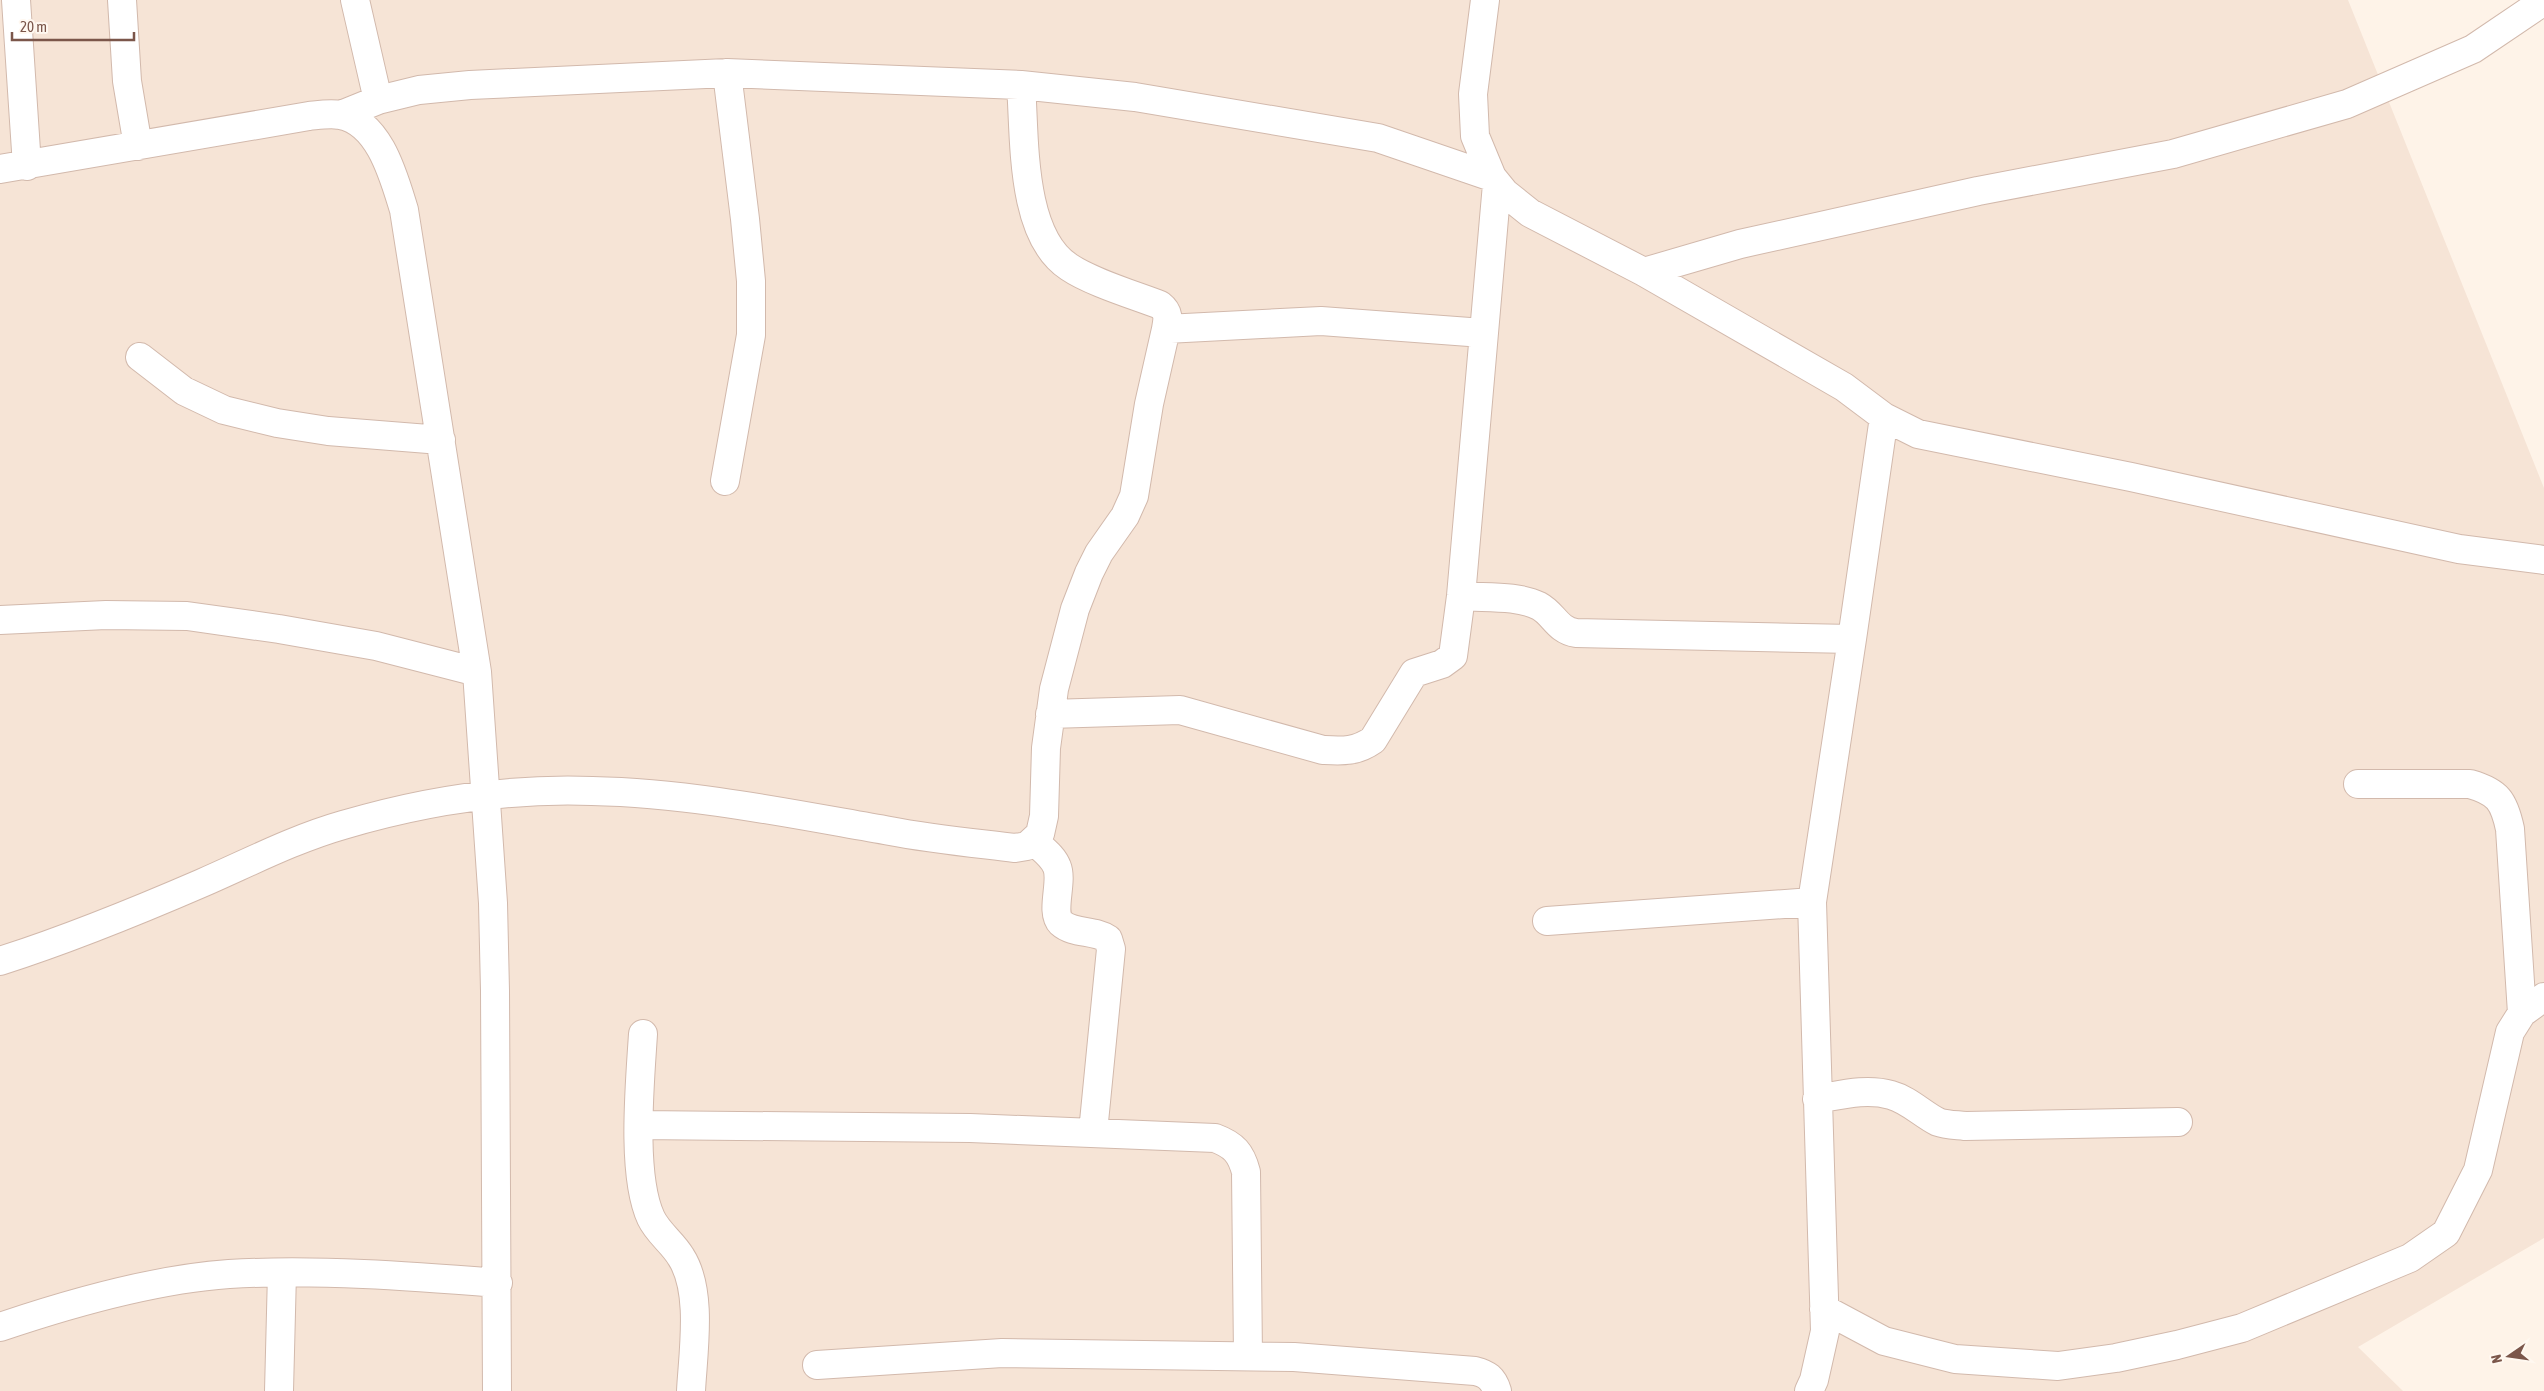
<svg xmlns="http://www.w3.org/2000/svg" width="2544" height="1391" font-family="'Asap Condensed',sans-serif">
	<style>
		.residential { fill: #f6e4d6 }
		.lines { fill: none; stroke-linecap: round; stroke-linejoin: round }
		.minor-casing { stroke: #d2b9ac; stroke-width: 30 }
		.minor { stroke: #fff; stroke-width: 28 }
	</style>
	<rect width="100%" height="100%" fill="#fef3e8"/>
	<path class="residential" d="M 0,0 L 2348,0 L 2544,488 L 2544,1238 L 2358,1347 L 2403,1391 L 0,1391 Z"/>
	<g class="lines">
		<g class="minor-casing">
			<path id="minor" d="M 16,0 L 27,166
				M 122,0 L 127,81 L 138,146
				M 355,0 L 378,100
				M 1485,0 L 1473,94 L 1475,136 L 1492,177 L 1505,193 L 1530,213 L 1644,272 L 1844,387 L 1884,417 L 1918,434 L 2131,477 L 2459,549 L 2544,560
				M 1021,85 C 1025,138 1020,235 1069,267 C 1091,282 1134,295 1160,305 C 1169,312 1168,318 1166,329 L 1321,321 L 1483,333
				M 341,115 L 378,100 L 419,90 L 470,85 L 727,73 L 1021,85 L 1135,97 L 1378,138 L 1492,177
				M 0,169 L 309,116 C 319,115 331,113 340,115 C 380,122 394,178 404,210 L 477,672 L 493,903 L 495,991 L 497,1391
				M 1644,272 L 1740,244 L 1978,191 L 2173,154 L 2347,104 L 2473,49 L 2544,1
				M 140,357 L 184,391 L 224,410 L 277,423 L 328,431 L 441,440
				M 725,481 L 751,335 L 751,281 L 745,219 L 727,73
				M 1461,596 C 1486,598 1517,595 1539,606 C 1554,614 1557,630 1576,633 L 1852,639 L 1812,902 L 1825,1331 L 1814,1380 L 1809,1391
				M 0,620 L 106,615 L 187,616 L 279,629 L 376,646 L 477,672
				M 1852,639 L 1884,417
				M 1050,714 L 1180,710 L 1323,750 C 1343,751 1356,752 1373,740 L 1414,673 L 1442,664 L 1453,656 L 1461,596 L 1497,184
				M 2358,784 L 2470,784 C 2498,792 2504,801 2510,829 L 2522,1013
				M 1034,841 C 1042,849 1053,856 1057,867 C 1063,882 1050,912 1061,923 C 1073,934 1095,930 1108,939 L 1111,949 L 1093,1132
				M 1547,921 L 1812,902
				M 0,961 C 69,939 135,912 202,883 C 248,863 294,839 343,825 C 424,801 508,788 592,791 C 692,793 792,814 890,831 C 931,839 974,843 1015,848 L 1027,846 L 1040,834 L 1044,816 L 1046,748 L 1054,689 L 1075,609 L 1089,573 L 1099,553 L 1125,516 L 1134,496 L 1149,404 L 1166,329
				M 643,1034 C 640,1082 631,1175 651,1218 C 658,1233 673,1243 681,1257 C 703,1291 693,1352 691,1391
				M 1817,1099 C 1841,1095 1866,1088 1891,1095 C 1909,1100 1922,1114 1938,1122 C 1946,1125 1957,1125 1965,1126 L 2178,1122
				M 639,1125 L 970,1128 L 1215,1138 C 1234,1145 1241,1153 1246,1172 L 1248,1356
				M 1824,1309 L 1884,1341 L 1955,1359 L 2058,1366 L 2116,1358 L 2177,1345 L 2242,1328 L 2410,1258 L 2446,1233 L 2478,1170 L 2510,1032 L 2522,1013 L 2544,997
				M 0,1327 C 68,1304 157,1279 229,1274 C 318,1269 409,1276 498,1283
				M 817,1365 L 1002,1353 L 1294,1357 L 1475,1371 C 1487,1374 1493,1378 1497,1391
				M 279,1391 L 282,1273"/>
		</g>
		<use href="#minor" class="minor"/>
	</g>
	<g transform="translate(2509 1356) rotate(257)" stroke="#fff8f0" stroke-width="4" paint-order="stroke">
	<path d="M0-4L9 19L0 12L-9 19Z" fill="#7b564a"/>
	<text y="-8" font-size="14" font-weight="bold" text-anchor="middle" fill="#7b564a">N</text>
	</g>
	<path d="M12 32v8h122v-8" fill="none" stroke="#7b564a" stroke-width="2.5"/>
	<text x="20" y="32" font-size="15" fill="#7b564a" stroke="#fff8f0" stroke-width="4" paint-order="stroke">20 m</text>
</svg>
